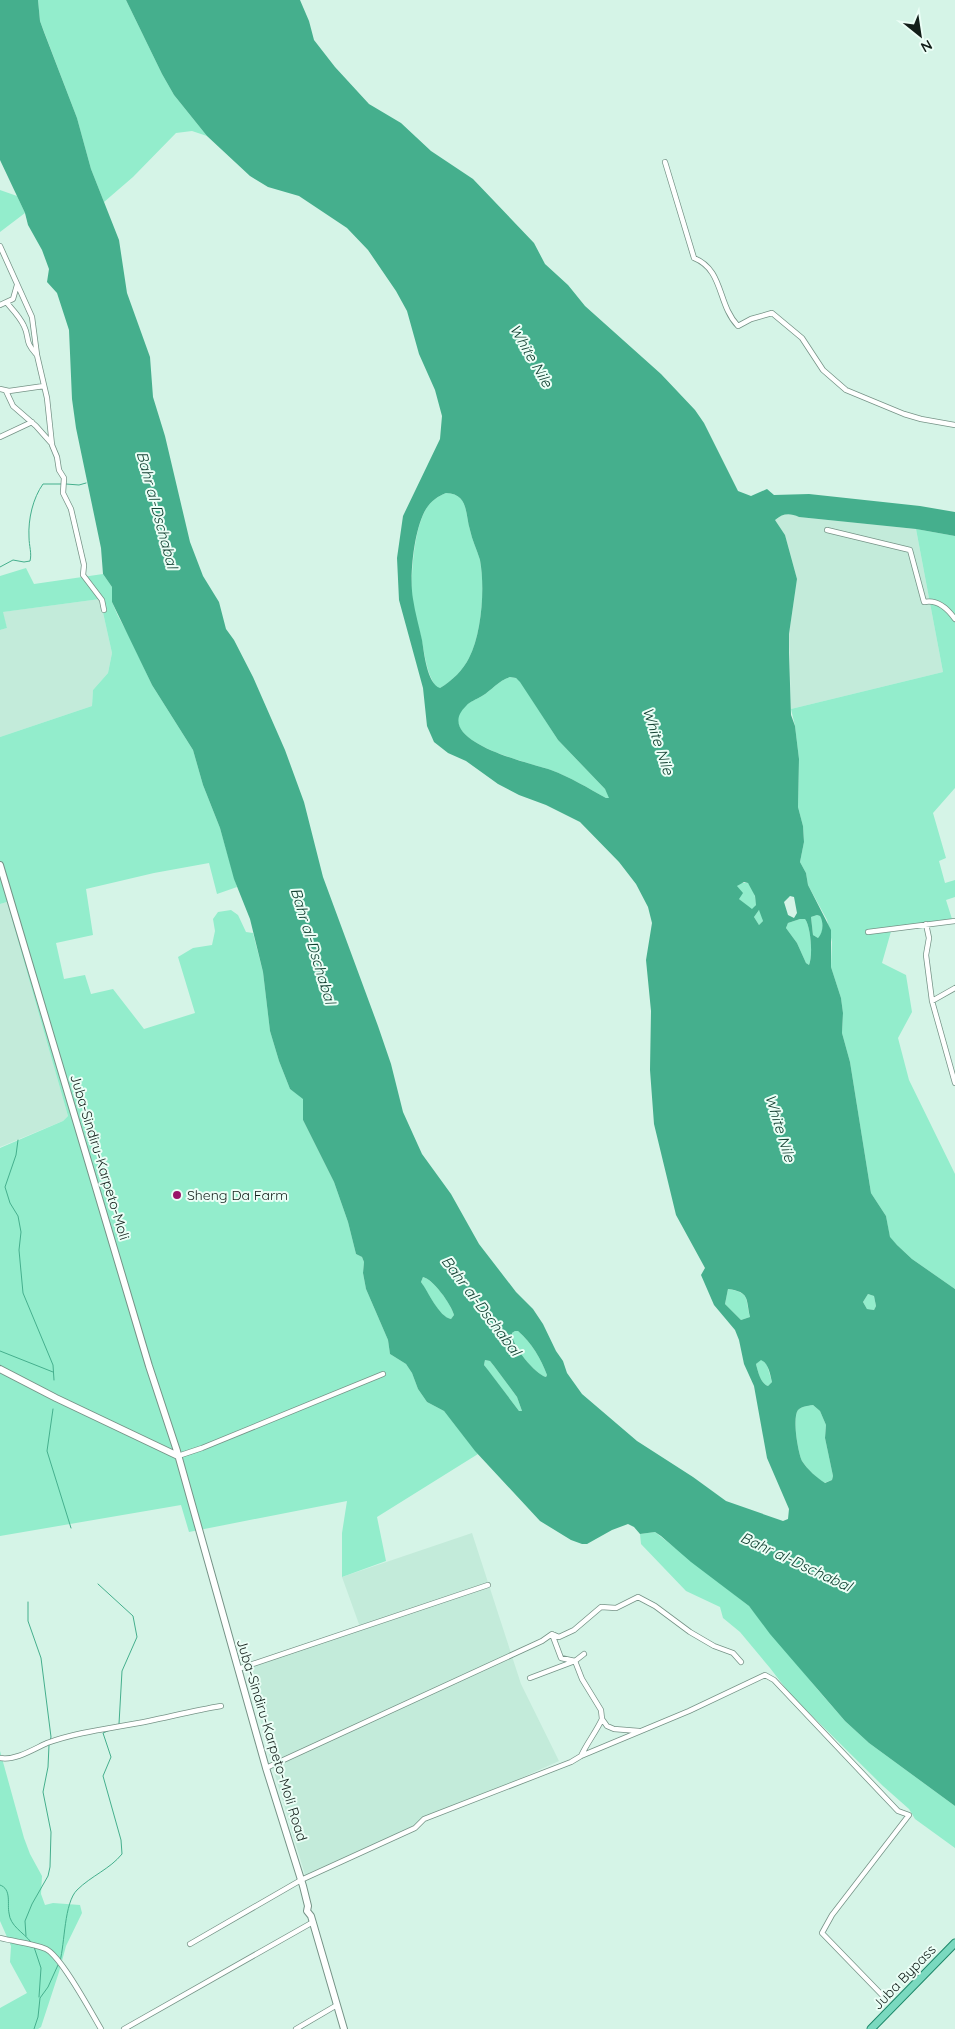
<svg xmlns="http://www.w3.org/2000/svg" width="955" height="2029" font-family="Quicksand,sans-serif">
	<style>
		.built { fill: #c3ebda }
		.green { fill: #93edcc }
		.water { fill: #45af8d; fill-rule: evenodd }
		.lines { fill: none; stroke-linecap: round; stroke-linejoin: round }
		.stream { stroke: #45af8d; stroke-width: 1 }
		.street-casing { stroke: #769387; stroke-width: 6 }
		.secondary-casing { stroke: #769387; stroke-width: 8 }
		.primary-casing { stroke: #1c8769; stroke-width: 9 }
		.street { stroke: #fff; stroke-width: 4.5 }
		.secondary { stroke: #fff; stroke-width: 6 }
		.primary { stroke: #7ad9bf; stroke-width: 7 }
		.poi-dot { fill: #991469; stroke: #ebfef6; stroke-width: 2 }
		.labels { text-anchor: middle; stroke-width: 4; stroke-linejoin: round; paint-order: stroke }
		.street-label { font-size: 14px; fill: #121e19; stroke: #ebfef6 }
		.poi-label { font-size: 14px; fill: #121e19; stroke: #ebfef6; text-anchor: start }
		.water-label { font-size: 15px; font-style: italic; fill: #144233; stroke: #ebfef6 }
	</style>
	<rect width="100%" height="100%" fill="#d5f4e7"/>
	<path class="built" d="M 791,513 L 799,517 L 916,529 L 943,672 L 791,709 L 789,634 L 797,579 L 785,535 L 774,520 L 781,515 Z
		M 100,599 L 112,653 L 108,673 L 93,690 L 92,706 L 0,737 L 0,630 L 7,628 L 2,612 Z
		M 7,902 L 68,1116 L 63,1121 L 0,1147 L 0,904 Z
		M 472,1533 L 521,1684 L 559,1761 L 305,1875 L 270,1758 L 247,1668 L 360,1627 L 342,1577 Z"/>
	<path class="green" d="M 38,0 L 126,0 L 162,74 L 174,95 L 207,136 L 192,131 L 176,133 L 133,177 L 104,202 L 91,169 L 77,118 L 40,21 Z
		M 0,190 L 17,196 L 25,213 L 0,232 Z
		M 446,493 C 469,494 465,514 470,530 C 472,540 477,550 480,560 C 485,587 482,633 469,658 C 463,670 452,681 440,688 L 437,688 C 426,674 425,654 421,637 C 418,624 413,610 412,596 C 411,572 414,530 426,509 C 431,501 438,496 446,493 Z
		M 916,529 L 955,536 L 955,788 L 933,813 L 946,858 L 939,861 L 945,883 L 955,880 L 955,897 L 946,900 L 952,919 L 892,928 L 882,963 L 906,975 L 912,1012 L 898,1038 L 909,1080 L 955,1174 L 955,1289 L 912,1259 L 897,1245 L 890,1238 L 886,1216 L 871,1193 L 850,1062 L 842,1033 L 843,1013 L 841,998 L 831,967 L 832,942 L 827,920 L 808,885 L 806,873 L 800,862 L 804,842 L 803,826 L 798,807 L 799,759 L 795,726 L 791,709 L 943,672 Z
		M 26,568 L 34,584 L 103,574 L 112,587 L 112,602 L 118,616 L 129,636 L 152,685 L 193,750 L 203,785 L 220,828 L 237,887 L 217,894 L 209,863 L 154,873 L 86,889 L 93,935 L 56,943 L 64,979 L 85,975 L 91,994 L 113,989 L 144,1029 L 195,1013 L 178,957 L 193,948 L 212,945 L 215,931 L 213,919 L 218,912 L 231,910 L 238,915 L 246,932 L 253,933 L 263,972 L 270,1031 L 279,1061 L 290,1089 L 303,1098 L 303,1120 L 334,1182 L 348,1222 L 356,1254 L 362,1257 L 364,1262 L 363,1273 L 366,1289 L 388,1340 L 390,1354 L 406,1364 L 412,1373 L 418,1389 L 427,1402 L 444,1411 L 478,1454 L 377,1517 L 386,1561 L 342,1577 L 342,1533 L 347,1501 L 189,1532 L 181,1505 L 0,1536 L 0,1148 L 63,1121 L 68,1116 L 7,902 L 0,904 L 0,737 L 92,706 L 93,690 L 108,673 L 112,653 L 100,599 L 3,612 L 7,628 L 0,630 L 0,576 Z
		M 510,677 L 516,678 L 520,681 L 558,740 L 605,789 L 610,798 L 606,798 C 588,788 570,777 551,770 C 533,764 430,741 465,706 C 470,701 476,700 482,696 C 492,690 498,681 510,677 Z
		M 740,883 L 748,883 C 753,889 756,897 756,905 L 752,910 L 739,899 L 737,886 Z
		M 759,910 L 761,912 L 763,921 L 759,925 L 754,917 Z
		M 817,915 L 820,916 C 824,923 824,933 818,938 L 813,935 L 811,917 Z
		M 800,919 L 805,919 C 811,927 813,956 809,965 L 806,963 L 797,943 L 786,928 L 788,923 Z
		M 423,1277 C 434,1280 451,1304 454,1315 L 451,1319 C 439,1317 428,1292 421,1282 Z
		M 728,1289 C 751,1293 745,1299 750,1317 L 741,1320 L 725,1304 Z
		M 868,1294 L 874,1296 L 876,1306 L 874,1310 L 867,1309 L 863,1302 Z
		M 515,1331 L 518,1331 C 532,1343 541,1359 547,1375 L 546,1377 C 535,1374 511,1345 512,1333 Z
		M 761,1359 L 767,1365 L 772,1382 L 768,1386 C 761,1384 758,1372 756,1364 Z
		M 485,1360 L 490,1361 L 494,1366 L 517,1397 L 522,1411 L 519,1411 L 484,1365 Z
		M 813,1405 L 820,1411 L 826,1425 L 825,1438 L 833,1476 L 832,1480 L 824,1483 C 816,1477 808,1470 802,1461 C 798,1452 792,1418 798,1410 C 802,1406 807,1406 813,1405 Z
		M 655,1532 L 749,1606 L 818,1690 L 845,1721 L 869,1743 L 955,1806 L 955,1848 L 915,1819 L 909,1809 L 883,1786 L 790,1694 L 770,1668 L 740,1632 L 723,1618 L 720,1607 L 686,1591 L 641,1544 L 640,1534 Z
		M 0,1751 L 24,1838 L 30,1854 L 42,1876 L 41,1894 L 45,1905 L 53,1903 L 80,1905 L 82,1913 L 66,1946 L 59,1972 L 41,2027 L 38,2029 L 0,2029 L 0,2008 L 27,1993 L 10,1962 L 11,1946 L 0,1921 Z"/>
	<path class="water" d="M 0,0 L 38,0 L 40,21 L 44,32 L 77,118 L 91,169 L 119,240 L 127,293 L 150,357 L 153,397 L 165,436 L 190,542 L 203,576 L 219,602 L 226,629 L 234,640 L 253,677 L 285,750 L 304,802 L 323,877 L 378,1026 L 391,1064 L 403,1112 L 422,1154 L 451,1194 L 479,1244 L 516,1292 L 533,1309 L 543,1324 L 556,1351 L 563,1361 L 567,1373 L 582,1394 L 637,1441 L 693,1477 L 726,1501 L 783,1521 L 788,1519 L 789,1509 L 767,1458 L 754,1386 L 744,1364 L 739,1340 L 735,1330 L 714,1305 L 701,1275 L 705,1268 L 676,1215 L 654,1124 L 650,1070 L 651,1011 L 646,960 L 652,923 L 648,907 L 636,884 L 619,862 L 580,822 L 546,805 L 519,795 L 498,784 L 466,761 L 448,753 L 434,742 L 427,726 L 423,688 L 399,600 L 397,558 L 403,516 L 440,439 L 442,416 L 435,390 L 419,354 L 407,311 L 396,291 L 368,250 L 347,228 L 299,196 L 268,187 L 250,176 L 207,136 L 174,95 L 162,74 L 126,0 L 300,0 L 309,21 L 314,40 L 335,67 L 369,104 L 401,123 L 431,151 L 473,179 L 534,243 L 545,264 L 568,285 L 585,306 L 661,374 L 695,410 L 704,423 L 738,491 L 751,496 L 767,489 L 774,495 L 809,494 L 920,506 L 955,512 L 955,536 L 916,529 L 799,517 C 790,513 783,513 775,520 L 785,535 L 797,579 L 789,634 L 789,653 L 791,715 L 795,726 L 799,759 L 798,807 L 803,826 L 804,842 L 800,862 L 806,873 L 808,885 L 831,930 L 831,967 L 841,998 L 843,1013 L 842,1033 L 850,1062 L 871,1193 L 886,1216 L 890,1237 L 897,1245 L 912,1259 L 955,1289 L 955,1806 L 869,1743 L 845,1721 L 770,1634 L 749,1606 L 691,1562 L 661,1536 L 655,1532 L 640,1534 L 634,1527 L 628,1524 L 612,1530 L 587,1544 L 582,1544 L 571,1540 L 540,1521 L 475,1451 L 444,1411 L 427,1402 L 418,1389 L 412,1373 L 406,1364 L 390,1354 L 388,1340 L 366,1289 L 363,1273 L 364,1262 L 362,1257 L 356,1254 L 348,1222 L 334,1182 L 303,1120 L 303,1099 L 290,1089 L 279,1061 L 270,1031 L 263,972 L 250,919 L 234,879 L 220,828 L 203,785 L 193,750 L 152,685 L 112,602 L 112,587 L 103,574 L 101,548 L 76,428 L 72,399 L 69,330 L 57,293 L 47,282 L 49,269 L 42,250 L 28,225 L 25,213 L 0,160 ZM 446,493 C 469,494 465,514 470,530 C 472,540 477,550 480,560 C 485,587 482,633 469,658 C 463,670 452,681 440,688 C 427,684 424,652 422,640 C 419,626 415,613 413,599 C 409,576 414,529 426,509 C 431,501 438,496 446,493 ZM 510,677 L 516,678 L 520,682 L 558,740 L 605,789 L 609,798 L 606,798 C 588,788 570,777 551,770 C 533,764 430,741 466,706 C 470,701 476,700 482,696 C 492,690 498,681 510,677 ZM 744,882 L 748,883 L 755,896 L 756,905 L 752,909 L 739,899 L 743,893 L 737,886 ZM 790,896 L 794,897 L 797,913 L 794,918 L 788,915 L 784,902 ZM 759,910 L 763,921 L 759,925 L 754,917 ZM 817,915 L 820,916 C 824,923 823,933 818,938 L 813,935 L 811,917 ZM 800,919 L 805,919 C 811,927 813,956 809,965 L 806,963 L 797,943 L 786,928 L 788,923 ZM 423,1277 C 433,1279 451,1304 454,1315 L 451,1319 C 439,1317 428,1291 421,1282 ZM 728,1289 C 750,1292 746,1299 750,1317 L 741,1320 L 725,1304 ZM 868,1294 L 874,1296 L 876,1306 L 874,1310 L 867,1309 L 863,1302 ZM 515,1331 L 518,1331 C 532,1343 541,1359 547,1375 L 546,1377 C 535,1374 511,1345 512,1333 ZM 485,1360 L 490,1361 L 494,1366 L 517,1397 L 522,1411 L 519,1411 L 488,1370 L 484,1365 ZM 761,1360 C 769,1364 770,1374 772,1382 L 768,1386 C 761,1384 758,1372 756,1364 ZM 813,1405 L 820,1411 L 826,1425 L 825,1438 L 833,1476 L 832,1480 L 825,1483 C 816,1477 808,1470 802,1461 C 798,1452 792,1418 798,1410 C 802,1406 807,1406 813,1405 Z"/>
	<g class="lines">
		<path class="stream" d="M 66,484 L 79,485 L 86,483
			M 0,567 L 13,560 L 24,562 L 30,561 C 32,553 29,546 29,537 C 28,519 33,498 43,484 L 62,484
			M 18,1140 L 16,1155 L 5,1187 L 10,1203 L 18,1216 L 21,1232 L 19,1250 L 23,1293 L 53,1365 L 54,1380
			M 0,1351 L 53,1372
			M 53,1409 L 47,1451 L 71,1528
			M 98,1584 L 133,1616 L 137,1637 L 122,1671 L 119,1724
			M 28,1602 L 28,1621 L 41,1658 L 51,1737 L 50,1741
			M 0,1885 C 12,1889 7,1904 9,1913 C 10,1926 23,1932 31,1942
			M 26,1936 L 25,1921 L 32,1904 L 48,1876 L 50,1867 L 51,1832 L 43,1792 L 48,1767 L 49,1745
			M 34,1947 L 41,1968 L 39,1997
			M 60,1961 C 65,1943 64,1903 77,1890 C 91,1876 110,1869 122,1854 L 121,1840 L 103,1776 L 111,1757 L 103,1733 L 110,1730
			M 34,2029 L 38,2017 L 40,1998 L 48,1987 L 58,1965"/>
		<g class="street-casing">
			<path id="street" d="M 665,162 L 694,258 C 724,270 717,304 738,326 L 751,319 L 772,313 L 802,338 L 823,370 L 846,390 L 904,414 L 921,419 L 955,425
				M 0,246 L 32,317 L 37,355 L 47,398 L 52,445 L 57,457 L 59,470 L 64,478 L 63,493 L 71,509 L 84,565 L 83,575 L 102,600 L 104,610
				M 7,303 C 13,310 20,317 24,326 C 30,338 24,341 36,354
				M 0,305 L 13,299 L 17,285
				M 0,389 L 9,391 L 44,386
				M 6,391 L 13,406 L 36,426 L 52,444
				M 0,437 L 32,422
				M 827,530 L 910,550 L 924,602 C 937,599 948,609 955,619
				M 926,924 L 929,938 L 926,955 L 932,1001 L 955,1083
				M 868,932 L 955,921
				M 932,1001 L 955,988
				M 178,1456 L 202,1448 L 383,1374
				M 552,1634 L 561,1658 L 575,1661 L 582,1679 L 601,1710 L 602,1719 L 607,1726 L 614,1729 L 639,1731
				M 238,1669 L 488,1585
				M 530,1678 L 575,1661 L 584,1654
				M 581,1756 C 587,1743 596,1732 602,1719
				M 0,1758 C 15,1761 34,1749 47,1743 C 80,1731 115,1728 149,1721 C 173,1716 197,1710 221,1706
				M 266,1768 L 542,1641 L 552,1634 L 559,1637 L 574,1630 L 601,1607 L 616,1608 L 638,1597 L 655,1606 L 690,1632 L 714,1646 L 733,1653 L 741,1662
				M 0,1938 C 15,1942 32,1943 46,1949 C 61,1956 91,2012 101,2029
				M 190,1944 L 301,1880 L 415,1828 L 424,1819 L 571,1762 L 581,1756 L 689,1711 L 765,1675 L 774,1680 L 898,1811 L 909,1815 L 832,1915 L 822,1933 L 884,1997
				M 124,2029 L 313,1922
				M 296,2029 L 337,2005"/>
		</g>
		<g class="secondary-casing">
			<path id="secondary" d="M 0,865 L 149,1366 L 177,1451 L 266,1768 L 303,1886 L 308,1906 L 307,1911 L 311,1916 L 344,2029
				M 0,1369 L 56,1398 L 178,1456"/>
		</g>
		<g class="primary-casing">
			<path id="primary" d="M 871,2029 L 955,1943"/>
		</g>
		<use href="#street" class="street"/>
		<use href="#secondary" class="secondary"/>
		<use href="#primary" class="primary"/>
	</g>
	<circle class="poi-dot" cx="177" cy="1195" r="5"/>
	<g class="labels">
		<g class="street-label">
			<text transform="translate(100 1157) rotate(73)" y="5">Juba-Sindiru-Karpeto-Moli</text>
			<text transform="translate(272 1740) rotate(73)" y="5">Juba-Sindiru-Karpeto-Moli Road</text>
			<text transform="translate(904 1977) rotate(-46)" y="5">Juba Bypass</text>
		</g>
		<g class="poi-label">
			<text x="187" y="1200">Sheng Da Farm</text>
		</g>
		<g class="water-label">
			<text transform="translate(531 356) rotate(60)" y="5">White Nile</text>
			<text transform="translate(157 510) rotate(75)" y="5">Bahr al-Dschabal</text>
			<text transform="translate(658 741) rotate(72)" y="5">White Nile</text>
			<text transform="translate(313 946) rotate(73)" y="5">Bahr al-Dschabal</text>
			<text transform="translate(780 1128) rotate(73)" y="5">White Nile</text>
			<text transform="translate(481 1306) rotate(53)" y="5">Bahr al-Dschabal</text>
			<text transform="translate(796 1562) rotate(25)" y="5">Bahr al-Dschabal</text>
		</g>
	</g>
	<g transform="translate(920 35) rotate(150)" stroke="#ebfef6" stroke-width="4" paint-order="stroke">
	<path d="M0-4L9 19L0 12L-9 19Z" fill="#121e19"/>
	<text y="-8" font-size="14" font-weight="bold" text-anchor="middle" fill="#121e19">N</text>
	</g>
</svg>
